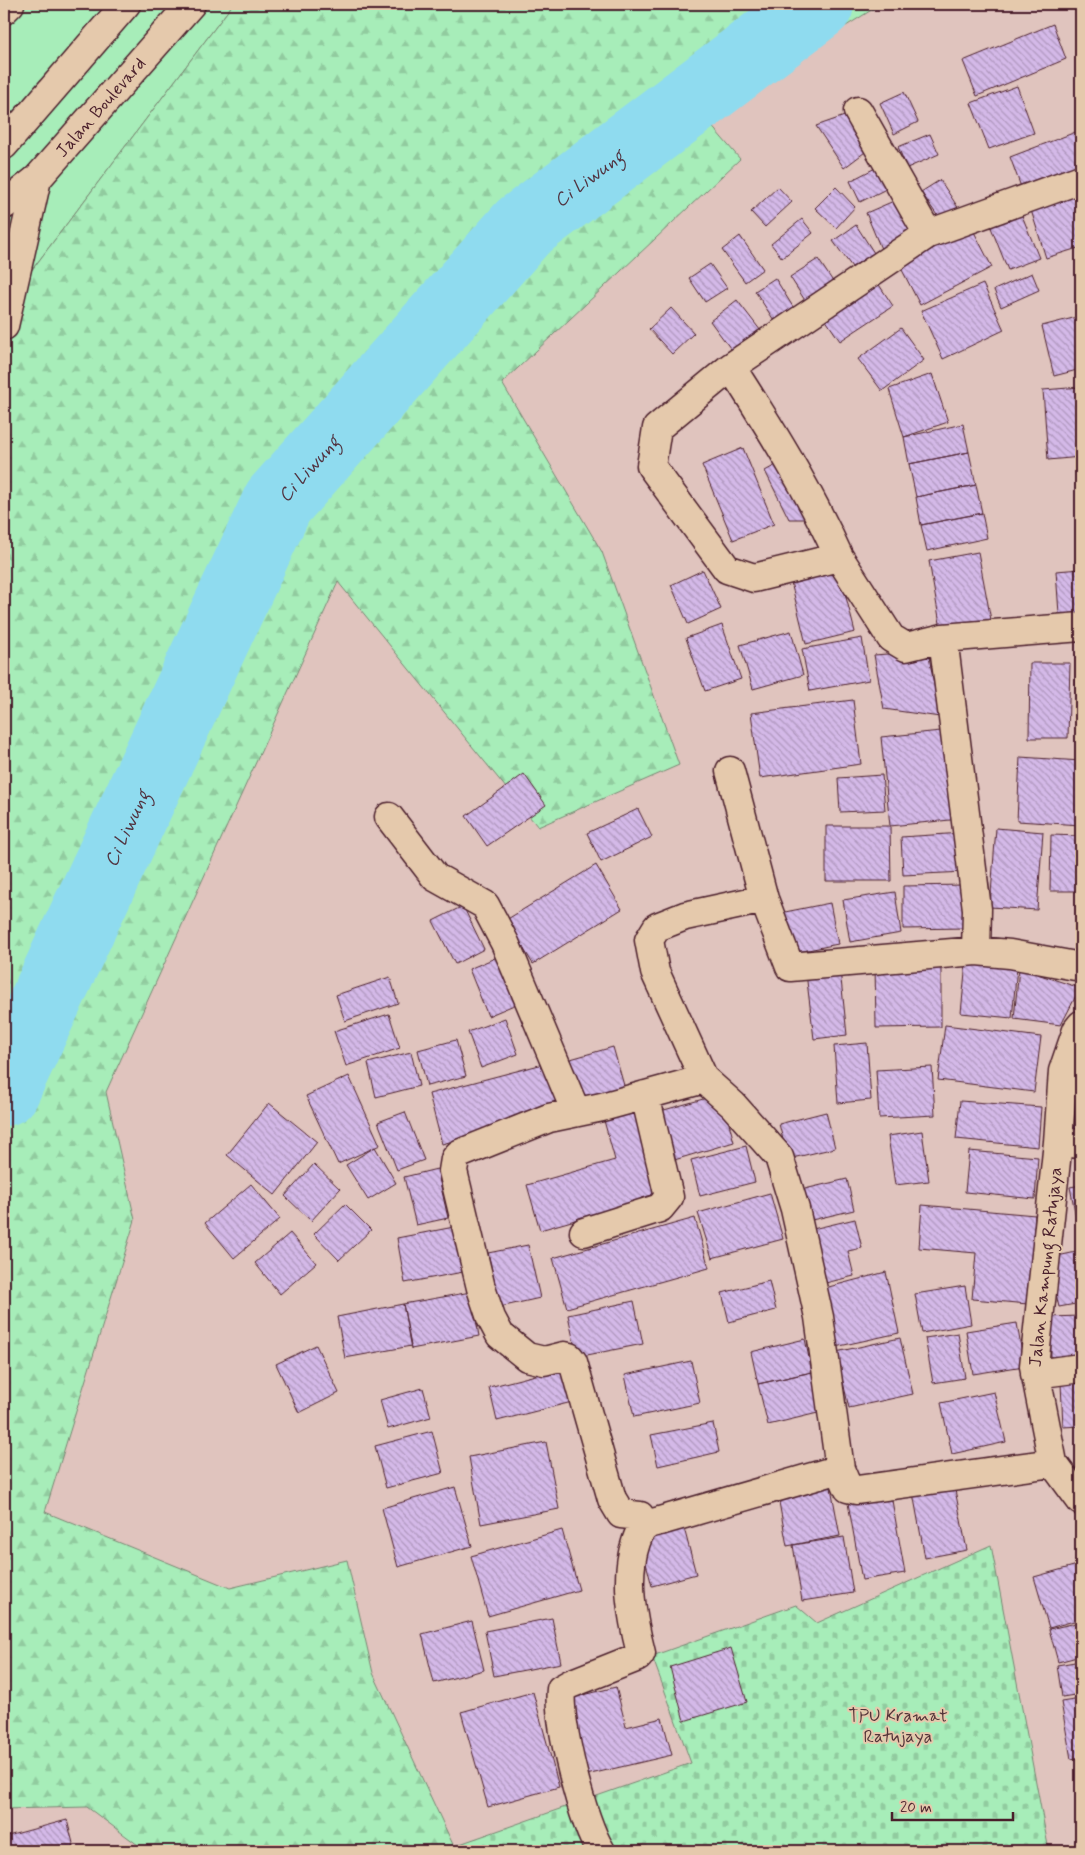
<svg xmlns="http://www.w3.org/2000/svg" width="1085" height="1855" font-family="Mynerve,sans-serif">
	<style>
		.grass { fill: #a7edb9; stroke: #788672 }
		.forest { fill: url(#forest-firs); stroke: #788672 }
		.cemetery { fill: url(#cemetery-stones); stroke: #788672 }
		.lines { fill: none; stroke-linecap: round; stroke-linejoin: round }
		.river { stroke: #8fdbef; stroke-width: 72 }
		.building { fill: url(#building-back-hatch); stroke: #4a1f2b }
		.minor-casing { stroke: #4a1f2b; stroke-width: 31 }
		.major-casing { stroke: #4a1f2b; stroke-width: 31 }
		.minor { stroke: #e5c9ac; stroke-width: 28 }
		.major { stroke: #e5c9ac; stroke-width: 28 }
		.labels { text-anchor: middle; stroke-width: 4; stroke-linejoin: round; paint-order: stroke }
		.street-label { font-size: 18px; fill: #4a1f2b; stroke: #e5c9ac }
		.park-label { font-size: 18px; fill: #533439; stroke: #e5c9ac }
		.water-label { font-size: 19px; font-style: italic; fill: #51323f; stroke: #e5c9ac }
	</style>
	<defs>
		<pattern id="forest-firs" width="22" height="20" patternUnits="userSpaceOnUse" patternTransform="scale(1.25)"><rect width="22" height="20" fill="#a7edb9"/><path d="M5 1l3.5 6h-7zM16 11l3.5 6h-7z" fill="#91cb9f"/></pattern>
		<pattern id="cemetery-stones" width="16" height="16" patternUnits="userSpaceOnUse" patternTransform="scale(1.25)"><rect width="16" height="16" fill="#a7edb9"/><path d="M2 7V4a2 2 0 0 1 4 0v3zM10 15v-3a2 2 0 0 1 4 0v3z" fill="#91cb9f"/></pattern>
		<pattern id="building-back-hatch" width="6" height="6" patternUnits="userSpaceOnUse" patternTransform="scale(1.25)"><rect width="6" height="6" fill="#d4b9e8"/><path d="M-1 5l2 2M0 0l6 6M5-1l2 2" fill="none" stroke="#ae96bc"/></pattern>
	</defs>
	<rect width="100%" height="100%" fill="#e0c4be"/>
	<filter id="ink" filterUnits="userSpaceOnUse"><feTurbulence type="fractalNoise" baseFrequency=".02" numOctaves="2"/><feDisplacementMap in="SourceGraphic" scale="10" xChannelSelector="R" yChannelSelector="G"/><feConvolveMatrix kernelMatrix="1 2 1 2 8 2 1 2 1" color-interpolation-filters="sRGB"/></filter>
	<g filter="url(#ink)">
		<path class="grass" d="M 4,4 L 233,4 L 19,287 L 4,320 Z"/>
		<path class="forest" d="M 233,4 L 881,4 L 703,116 L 740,159 L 502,383 L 602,552 L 679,765 L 538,827 L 338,582 L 106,1092 L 135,1220 L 45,1512 L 230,1588 L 347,1560 L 373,1673 L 456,1851 L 146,1851 L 87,1807 L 4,1809 L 4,320 L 19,287 Z"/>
		<path class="cemetery" d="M 991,1545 L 1049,1851 L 456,1851 L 454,1846 L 691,1763 L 652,1656 L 796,1605 L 817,1623 Z"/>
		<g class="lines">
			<path class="river" id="s1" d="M 4,1090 L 278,502 L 523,227 L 818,4"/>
		</g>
		<path class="building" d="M 1053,24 L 1066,59 L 977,96 L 963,61 Z
			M 1017,86 L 1034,133 L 989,149 L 971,103 Z
			M 904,92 L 918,122 L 894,134 L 880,103 Z
			M 856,112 L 873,146 L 844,168 L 816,126 Z
			M 1081,130 L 1081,164 L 1021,187 L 1010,157 Z
			M 930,134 L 939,154 L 907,168 L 898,147 Z
			M 887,162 L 898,183 L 860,202 L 850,181 Z
			M 940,180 L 959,209 L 941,221 L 921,192 Z
			M 778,187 L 792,202 L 765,227 L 751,212 Z
			M 836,187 L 855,207 L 836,228 L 815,208 Z
			M 1078,191 L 1081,202 L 1081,247 L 1046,258 L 1030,207 Z
			M 903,197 L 918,239 L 884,256 L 866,213 Z
			M 1019,208 L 1039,258 L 1008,270 L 988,220 Z
			M 802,219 L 813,233 L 782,258 L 771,244 Z
			M 856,225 L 874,253 L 852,267 L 833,241 Z
			M 972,228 L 992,267 L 920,305 L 900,266 Z
			M 740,236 L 763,269 L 745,282 L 722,250 Z
			M 818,259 L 834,283 L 806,302 L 790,277 Z
			M 710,264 L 727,288 L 705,302 L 689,278 Z
			M 1032,273 L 1039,290 L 1001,307 L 994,290 Z
			M 872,274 L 893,306 L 840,341 L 819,310 Z
			M 775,278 L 798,315 L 779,328 L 755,291 Z
			M 983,284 L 1004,330 L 943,359 L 921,311 Z
			M 737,300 L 764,335 L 736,356 L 710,321 Z
			M 671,308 L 694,333 L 672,354 L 649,329 Z
			M 1081,316 L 1081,369 L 1054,376 L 1042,326 Z
			M 901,328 L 924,360 L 882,391 L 858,359 Z
			M 932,374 L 948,422 L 904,437 L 889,389 Z
			M 1081,387 L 1081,457 L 1048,460 L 1043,390 Z
			M 963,424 L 969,452 L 909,464 L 904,437 Z
			M 743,448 L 774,524 L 733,540 L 702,465 Z
			M 969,452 L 976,485 L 916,497 L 909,464 Z
			M 783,461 L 813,519 L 789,519 L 765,471 Z
			M 976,485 L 982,513 L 921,525 L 916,497 Z
			M 982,513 L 987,538 L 927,551 L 921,525 Z
			M 978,552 L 991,620 L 941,629 L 929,561 Z
			M 838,566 L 855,632 L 806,644 L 790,578 Z
			M 1081,569 L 1081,626 L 1060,628 L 1056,571 Z
			M 703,570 L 721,609 L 688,624 L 671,585 Z
			M 722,625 L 741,679 L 705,691 L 686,638 Z
			M 791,631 L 803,675 L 753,689 L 740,645 Z
			M 862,638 L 869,680 L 810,691 L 802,649 Z
			M 928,651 L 940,717 L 884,709 L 874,655 Z
			M 1076,655 L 1081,655 L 1081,722 L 1076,722 Z
			M 1030,663 L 1070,663 L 1068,738 L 1029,738 Z
			M 853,700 L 861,764 L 760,778 L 751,713 Z
			M 951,730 L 960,819 L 890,826 L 881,737 Z
			M 1020,757 L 1081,761 L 1081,825 L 1017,821 Z
			M 524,774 L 546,805 L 487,846 L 466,816 Z
			M 882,775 L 885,810 L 840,812 L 838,778 Z
			M 638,809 L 652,837 L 601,862 L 587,833 Z
			M 826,826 L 890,826 L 891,881 L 826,881 Z
			M 996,828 L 1043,832 L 1037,910 L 990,907 Z
			M 963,833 L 965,872 L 903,875 L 901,837 Z
			M 1051,835 L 1081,836 L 1081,891 L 1050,891 Z
			M 596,865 L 622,909 L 533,964 L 506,920 Z
			M 966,885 L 966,928 L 903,929 L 903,886 Z
			M 895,892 L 901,933 L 850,942 L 843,900 Z
			M 830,903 L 838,944 L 788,954 L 780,913 Z
			M 463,906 L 484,949 L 455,964 L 433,921 Z
			M 502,955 L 521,1002 L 488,1016 L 469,969 Z
			M 941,962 L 941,1027 L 876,1028 L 875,963 Z
			M 966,962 L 1017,967 L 1012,1018 L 961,1013 Z
			M 1019,968 L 1080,988 L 1061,1025 L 1014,1019 Z
			M 840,970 L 847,1035 L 814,1039 L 806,973 Z
			M 390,977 L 398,1003 L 345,1021 L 336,995 Z
			M 389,1014 L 400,1048 L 346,1066 L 334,1031 Z
			M 505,1018 L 518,1054 L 481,1068 L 468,1032 Z
			M 945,1025 L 1041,1037 L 1034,1092 L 938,1080 Z
			M 456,1040 L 466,1076 L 427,1086 L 418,1050 Z
			M 867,1043 L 871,1100 L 838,1103 L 834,1046 Z
			M 613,1047 L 627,1096 L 581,1109 L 567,1060 Z
			M 411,1052 L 419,1086 L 376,1097 L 368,1063 Z
			M 547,1063 L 560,1112 L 442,1144 L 429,1094 Z
			M 932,1067 L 935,1115 L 879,1118 L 876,1070 Z
			M 349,1076 L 380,1145 L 338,1164 L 306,1096 Z
			M 721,1094 L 734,1142 L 671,1161 L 657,1112 Z
			M 960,1101 L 1041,1107 L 1038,1147 L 956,1139 Z
			M 269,1103 L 317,1142 L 275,1195 L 227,1155 Z
			M 1076,1103 L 1081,1103 L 1081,1141 L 1074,1140 Z
			M 638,1107 L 663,1195 L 540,1230 L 527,1185 L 615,1160 L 603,1117 Z
			M 405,1112 L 424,1160 L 397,1170 L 378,1122 Z
			M 826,1112 L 835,1148 L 788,1159 L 779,1124 Z
			M 922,1131 L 929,1181 L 895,1185 L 888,1136 Z
			M 746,1146 L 755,1182 L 700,1196 L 691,1160 Z
			M 375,1147 L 396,1183 L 368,1200 L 346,1165 Z
			M 969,1151 L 1038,1157 L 1035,1199 L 965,1192 Z
			M 314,1164 L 340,1189 L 311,1221 L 285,1196 Z
			M 437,1169 L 448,1218 L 416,1225 L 404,1177 Z
			M 847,1179 L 854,1210 L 799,1223 L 792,1192 Z
			M 251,1184 L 280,1219 L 234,1258 L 205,1223 Z
			M 1081,1185 L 1081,1216 L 1076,1217 L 1070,1187 Z
			M 770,1193 L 783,1239 L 712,1258 L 698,1213 Z
			M 345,1204 L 371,1230 L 339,1260 L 314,1234 Z
			M 922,1205 L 1035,1215 L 1028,1304 L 972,1299 L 976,1253 L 919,1248 Z
			M 695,1218 L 709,1268 L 567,1308 L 553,1258 Z
			M 855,1219 L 862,1248 L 848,1251 L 854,1276 L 813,1286 L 800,1232 Z
			M 454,1227 L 463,1272 L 405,1283 L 397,1238 Z
			M 290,1233 L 316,1263 L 280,1294 L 255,1263 Z
			M 528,1245 L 540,1298 L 500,1307 L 488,1253 Z
			M 1081,1251 L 1081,1303 L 1059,1307 L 1048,1258 Z
			M 886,1272 L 899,1333 L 835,1347 L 821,1289 Z
			M 769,1281 L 776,1310 L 729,1322 L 722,1293 Z
			M 965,1286 L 971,1324 L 922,1333 L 915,1294 Z
			M 471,1292 L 479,1336 L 411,1349 L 403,1304 Z
			M 634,1301 L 643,1344 L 577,1357 L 568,1315 Z
			M 403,1304 L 411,1346 L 345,1358 L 337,1317 Z
			M 1081,1316 L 1081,1356 L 1051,1357 L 1050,1317 Z
			M 1017,1323 L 1024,1366 L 973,1374 L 966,1331 Z
			M 958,1333 L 965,1378 L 933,1383 L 925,1338 Z
			M 900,1338 L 913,1394 L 849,1408 L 836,1352 Z
			M 805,1339 L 812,1372 L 758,1384 L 751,1352 Z
			M 316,1345 L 339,1393 L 299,1413 L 276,1364 Z
			M 691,1361 L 700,1403 L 634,1417 L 625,1375 Z
			M 563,1368 L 572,1402 L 497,1421 L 489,1387 Z
			M 812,1372 L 822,1412 L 768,1425 L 758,1384 Z
			M 1081,1382 L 1081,1426 L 1063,1427 L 1061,1383 Z
			M 423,1388 L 431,1417 L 388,1429 L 380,1400 Z
			M 994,1392 L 1006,1442 L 952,1454 L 941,1403 Z
			M 713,1423 L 719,1452 L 658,1466 L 651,1435 Z
			M 432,1431 L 443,1473 L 386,1488 L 375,1446 Z
			M 546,1442 L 559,1509 L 481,1524 L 469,1457 Z
			M 830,1482 L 840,1536 L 787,1546 L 777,1491 Z
			M 954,1485 L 967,1550 L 925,1558 L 913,1493 Z
			M 455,1487 L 472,1546 L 398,1567 L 382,1508 Z
			M 891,1495 L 905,1573 L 862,1580 L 848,1503 Z
			M 684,1528 L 696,1574 L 652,1586 L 640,1540 Z
			M 562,1530 L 579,1590 L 488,1616 L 471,1556 Z
			M 844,1537 L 853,1593 L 802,1601 L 793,1545 Z
			M 1081,1564 L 1081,1619 L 1049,1628 L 1034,1577 Z
			M 552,1618 L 561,1663 L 494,1676 L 485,1631 Z
			M 472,1621 L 484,1670 L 434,1683 L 422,1634 Z
			M 1081,1622 L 1081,1656 L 1058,1662 L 1049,1629 Z
			M 731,1648 L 747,1702 L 684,1721 L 670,1667 Z
			M 1081,1661 L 1081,1694 L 1062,1697 L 1057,1665 Z
			M 616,1687 L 626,1727 L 662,1718 L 672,1755 L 582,1776 L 563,1700 Z
			M 533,1692 L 559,1787 L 488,1807 L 461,1712 Z
			M 1081,1699 L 1081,1757 L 1071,1759 L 1061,1702 Z
			M 67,1820 L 75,1851 L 4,1851 L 4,1837 Z"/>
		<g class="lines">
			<g class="minor-casing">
				<path id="minor" d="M 858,111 L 928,234
					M 1081,179 L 928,234 L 731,367 L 657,428 L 651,466 L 727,569 L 754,578 L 839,557 L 891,638 L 906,647 L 943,638 L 1081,627
					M 4,326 L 37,179
					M 731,367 C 771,429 809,490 839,557
					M 943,638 L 977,909 L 976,951
					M 730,771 L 764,899 L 790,967 L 976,951 L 1010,954 L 1081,967
					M 389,817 L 435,877 L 485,905 L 505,943 L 576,1112
					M 764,899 L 685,916 L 657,927 L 649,940 L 655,972 L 704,1079 L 733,1105 L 779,1157 L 795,1209 L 819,1317 L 840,1469 L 848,1488 L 857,1490 L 1053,1463
					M 1081,1025 L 1077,1030 L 1063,1071 L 1058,1142 L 1034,1366 L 1053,1463 L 1081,1501
					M 1058,1142 L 1081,1144
					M 584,1232 L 660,1208 L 669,1197 L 645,1095
					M 1035,1374 L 1081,1368
					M 646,1526 L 640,1516 L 621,1514 L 612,1499 L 573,1362 L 569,1357 L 564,1356 L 544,1361 L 527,1357 L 500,1335 L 491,1318 L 481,1288 L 453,1171 L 455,1159 L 459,1154 L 549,1118 L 602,1107 L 704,1079
					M 601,1851 C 583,1825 557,1721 561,1689 L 570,1684 L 638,1657 L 641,1653 C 632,1618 624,1577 636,1542 C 638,1536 640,1530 646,1526 C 649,1523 656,1522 660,1521 L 840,1469"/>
			</g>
			<g class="major-casing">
				<g id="major">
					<path d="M 4,10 L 10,4"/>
					<path d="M 4,145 L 126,4"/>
					<path id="s2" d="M 4,205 L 37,179 L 191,4"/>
				</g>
			</g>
			<use href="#minor" class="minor"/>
			<use href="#major" class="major"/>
		</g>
	</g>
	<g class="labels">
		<g class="street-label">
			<text dy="6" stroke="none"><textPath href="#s2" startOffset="138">Jalan Boulevard</textPath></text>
			<text transform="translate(1045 1267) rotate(-84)" y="6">Jalan Kampung Ratujaya</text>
		</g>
		<g class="park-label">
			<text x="898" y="1721">TPU Kramat<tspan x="898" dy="21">Ratujaya</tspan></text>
		</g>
		<g class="water-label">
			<text dy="7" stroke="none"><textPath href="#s1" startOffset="1099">Ci Liwung</textPath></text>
			<text dy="7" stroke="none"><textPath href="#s1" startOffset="694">Ci Liwung</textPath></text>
			<text dy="7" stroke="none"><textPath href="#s1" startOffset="289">Ci Liwung</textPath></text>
		</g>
	</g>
	<rect width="1085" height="1855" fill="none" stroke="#e5c9ac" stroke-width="20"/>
	<rect x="10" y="10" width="1065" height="1835" fill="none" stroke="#4a1f2b" stroke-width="2" filter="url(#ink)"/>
	<path d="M892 1812v8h121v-8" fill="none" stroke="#4a1f2b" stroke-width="2.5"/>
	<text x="900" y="1812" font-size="15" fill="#4a1f2b" stroke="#e5c9ac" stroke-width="4" paint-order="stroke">20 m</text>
</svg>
